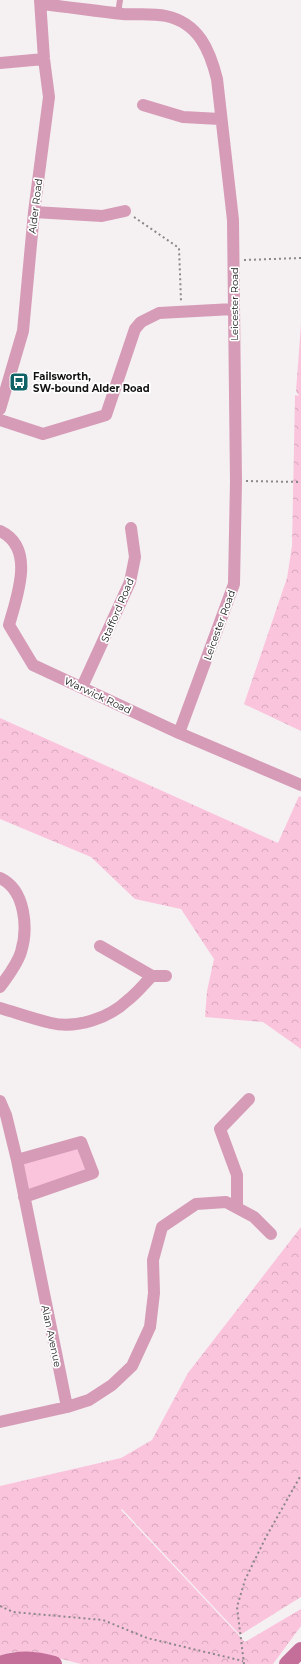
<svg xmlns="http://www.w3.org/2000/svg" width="301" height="1664" font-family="Montserrat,sans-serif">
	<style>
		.forest { fill: url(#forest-crowns) }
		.garden { fill: #fbc4dd }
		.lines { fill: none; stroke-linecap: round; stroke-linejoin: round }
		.path { stroke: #8b8889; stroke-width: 2; stroke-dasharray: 2 3; stroke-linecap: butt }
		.lane { stroke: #d69bb6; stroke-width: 6 }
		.street { stroke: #d69bb6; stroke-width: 12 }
		.secondary { stroke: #c46f99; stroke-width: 16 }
		.labels { text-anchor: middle; stroke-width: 3.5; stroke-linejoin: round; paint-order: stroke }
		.street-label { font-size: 10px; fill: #141313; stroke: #fff }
		.poi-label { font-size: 10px; font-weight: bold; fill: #141313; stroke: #fff; text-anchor: start }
	</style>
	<defs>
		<pattern id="forest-crowns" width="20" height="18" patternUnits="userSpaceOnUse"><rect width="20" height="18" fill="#fbc4dd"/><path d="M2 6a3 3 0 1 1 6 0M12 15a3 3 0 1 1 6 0" fill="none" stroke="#d6a8bd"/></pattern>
	</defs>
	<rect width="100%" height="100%" fill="#f5f0f2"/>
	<path class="forest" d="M 301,324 L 301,731 L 244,704 L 287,578 L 292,546 L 295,395 L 299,396 L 296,391 Z
		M 0,718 L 278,843 L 299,796 L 301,797 L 301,1049 L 263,1022 L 205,1017 L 207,991 L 214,959 L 181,909 L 135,899 L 91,857 L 0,819 Z
		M 301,1227 L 301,1597 L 240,1635 L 122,1509 L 121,1510 L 245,1642 L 301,1609 L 301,1626 L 273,1664 L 81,1664 L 35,1652 L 12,1652 L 0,1656 L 0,1486 L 121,1458 L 152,1440 L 188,1373 Z"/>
	<path class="garden" d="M 78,1148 L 89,1168 L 81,1174 L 25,1194 L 20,1163 Z"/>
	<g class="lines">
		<path class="path" d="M 134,217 L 179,248 L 181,301
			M 244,260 L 301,258
			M 246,481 L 301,482
			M 0,1606 L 13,1612 L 103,1620 L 147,1638 L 243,1661
			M 244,1664 L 237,1607 L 245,1580 L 266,1537 L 301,1475"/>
		<path class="lane" d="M 118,13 L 120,0"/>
		<path class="street" d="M 41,4 C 68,7 96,11 123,14 C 137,15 152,13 166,16 C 199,23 210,51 217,79 L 233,220 L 236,481 L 234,584 L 179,733
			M 0,63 L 44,59
			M 143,105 L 183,117 L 220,119
			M 34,212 L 102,216 L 125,211
			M 0,409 L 23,331 L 34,212 L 49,97 L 44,59 L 40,0
			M 0,420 L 43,434 L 106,415 L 135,329 L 141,322 L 159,313 L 233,309
			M 0,531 C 36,548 17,596 9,625 L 33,665 L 179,733 L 301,785
			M 82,687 L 130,582 L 135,557 L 131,528
			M 0,878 C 26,890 28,929 21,952 C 18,962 6,979 0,987
			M 100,946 L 152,976 L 166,976
			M 0,1008 C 17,1013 34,1019 51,1023 C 77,1029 109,1018 128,1000 C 137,993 144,984 152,976
			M 0,1101 L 6,1115 L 17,1160 L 67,1407 L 0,1422
			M 17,1160 L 81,1142 L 93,1173 L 24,1197
			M 237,1208 L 237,1175 L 220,1129 L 249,1099
			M 67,1407 L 89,1400 L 112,1385 L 132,1366 L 150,1327 L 154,1293 L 153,1260 L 162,1227 L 196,1204 L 226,1202 L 254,1217 L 271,1234"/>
		<path class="secondary" d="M 0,1664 C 20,1657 35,1659 54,1664
			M 287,1664 L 301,1650"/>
	</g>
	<defs>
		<g id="bus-square" transform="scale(1)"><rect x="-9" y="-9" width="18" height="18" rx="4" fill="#116266" stroke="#fff"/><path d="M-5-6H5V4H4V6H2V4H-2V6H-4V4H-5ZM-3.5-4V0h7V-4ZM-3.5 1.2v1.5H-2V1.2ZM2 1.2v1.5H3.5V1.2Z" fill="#fff"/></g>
	</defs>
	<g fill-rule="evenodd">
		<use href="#bus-square" x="19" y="382"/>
	</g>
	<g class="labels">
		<g class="street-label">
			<text transform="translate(35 206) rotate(-83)" y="4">Alder Road</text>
			<text transform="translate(234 304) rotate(-90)" y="4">Leicester Road</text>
			<text transform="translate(117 610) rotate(-67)" y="4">Stafford Road</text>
			<text transform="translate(219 625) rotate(-70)" y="4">Leicester Road</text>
			<text transform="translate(98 695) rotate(25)" y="4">Warwick Road</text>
			<text transform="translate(52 1336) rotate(78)" y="4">Alan Avenue</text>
		</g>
		<g class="poi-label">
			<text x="33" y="380">Failsworth,<tspan x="33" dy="12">SW-bound Alder Road</tspan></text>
		</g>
	</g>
</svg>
